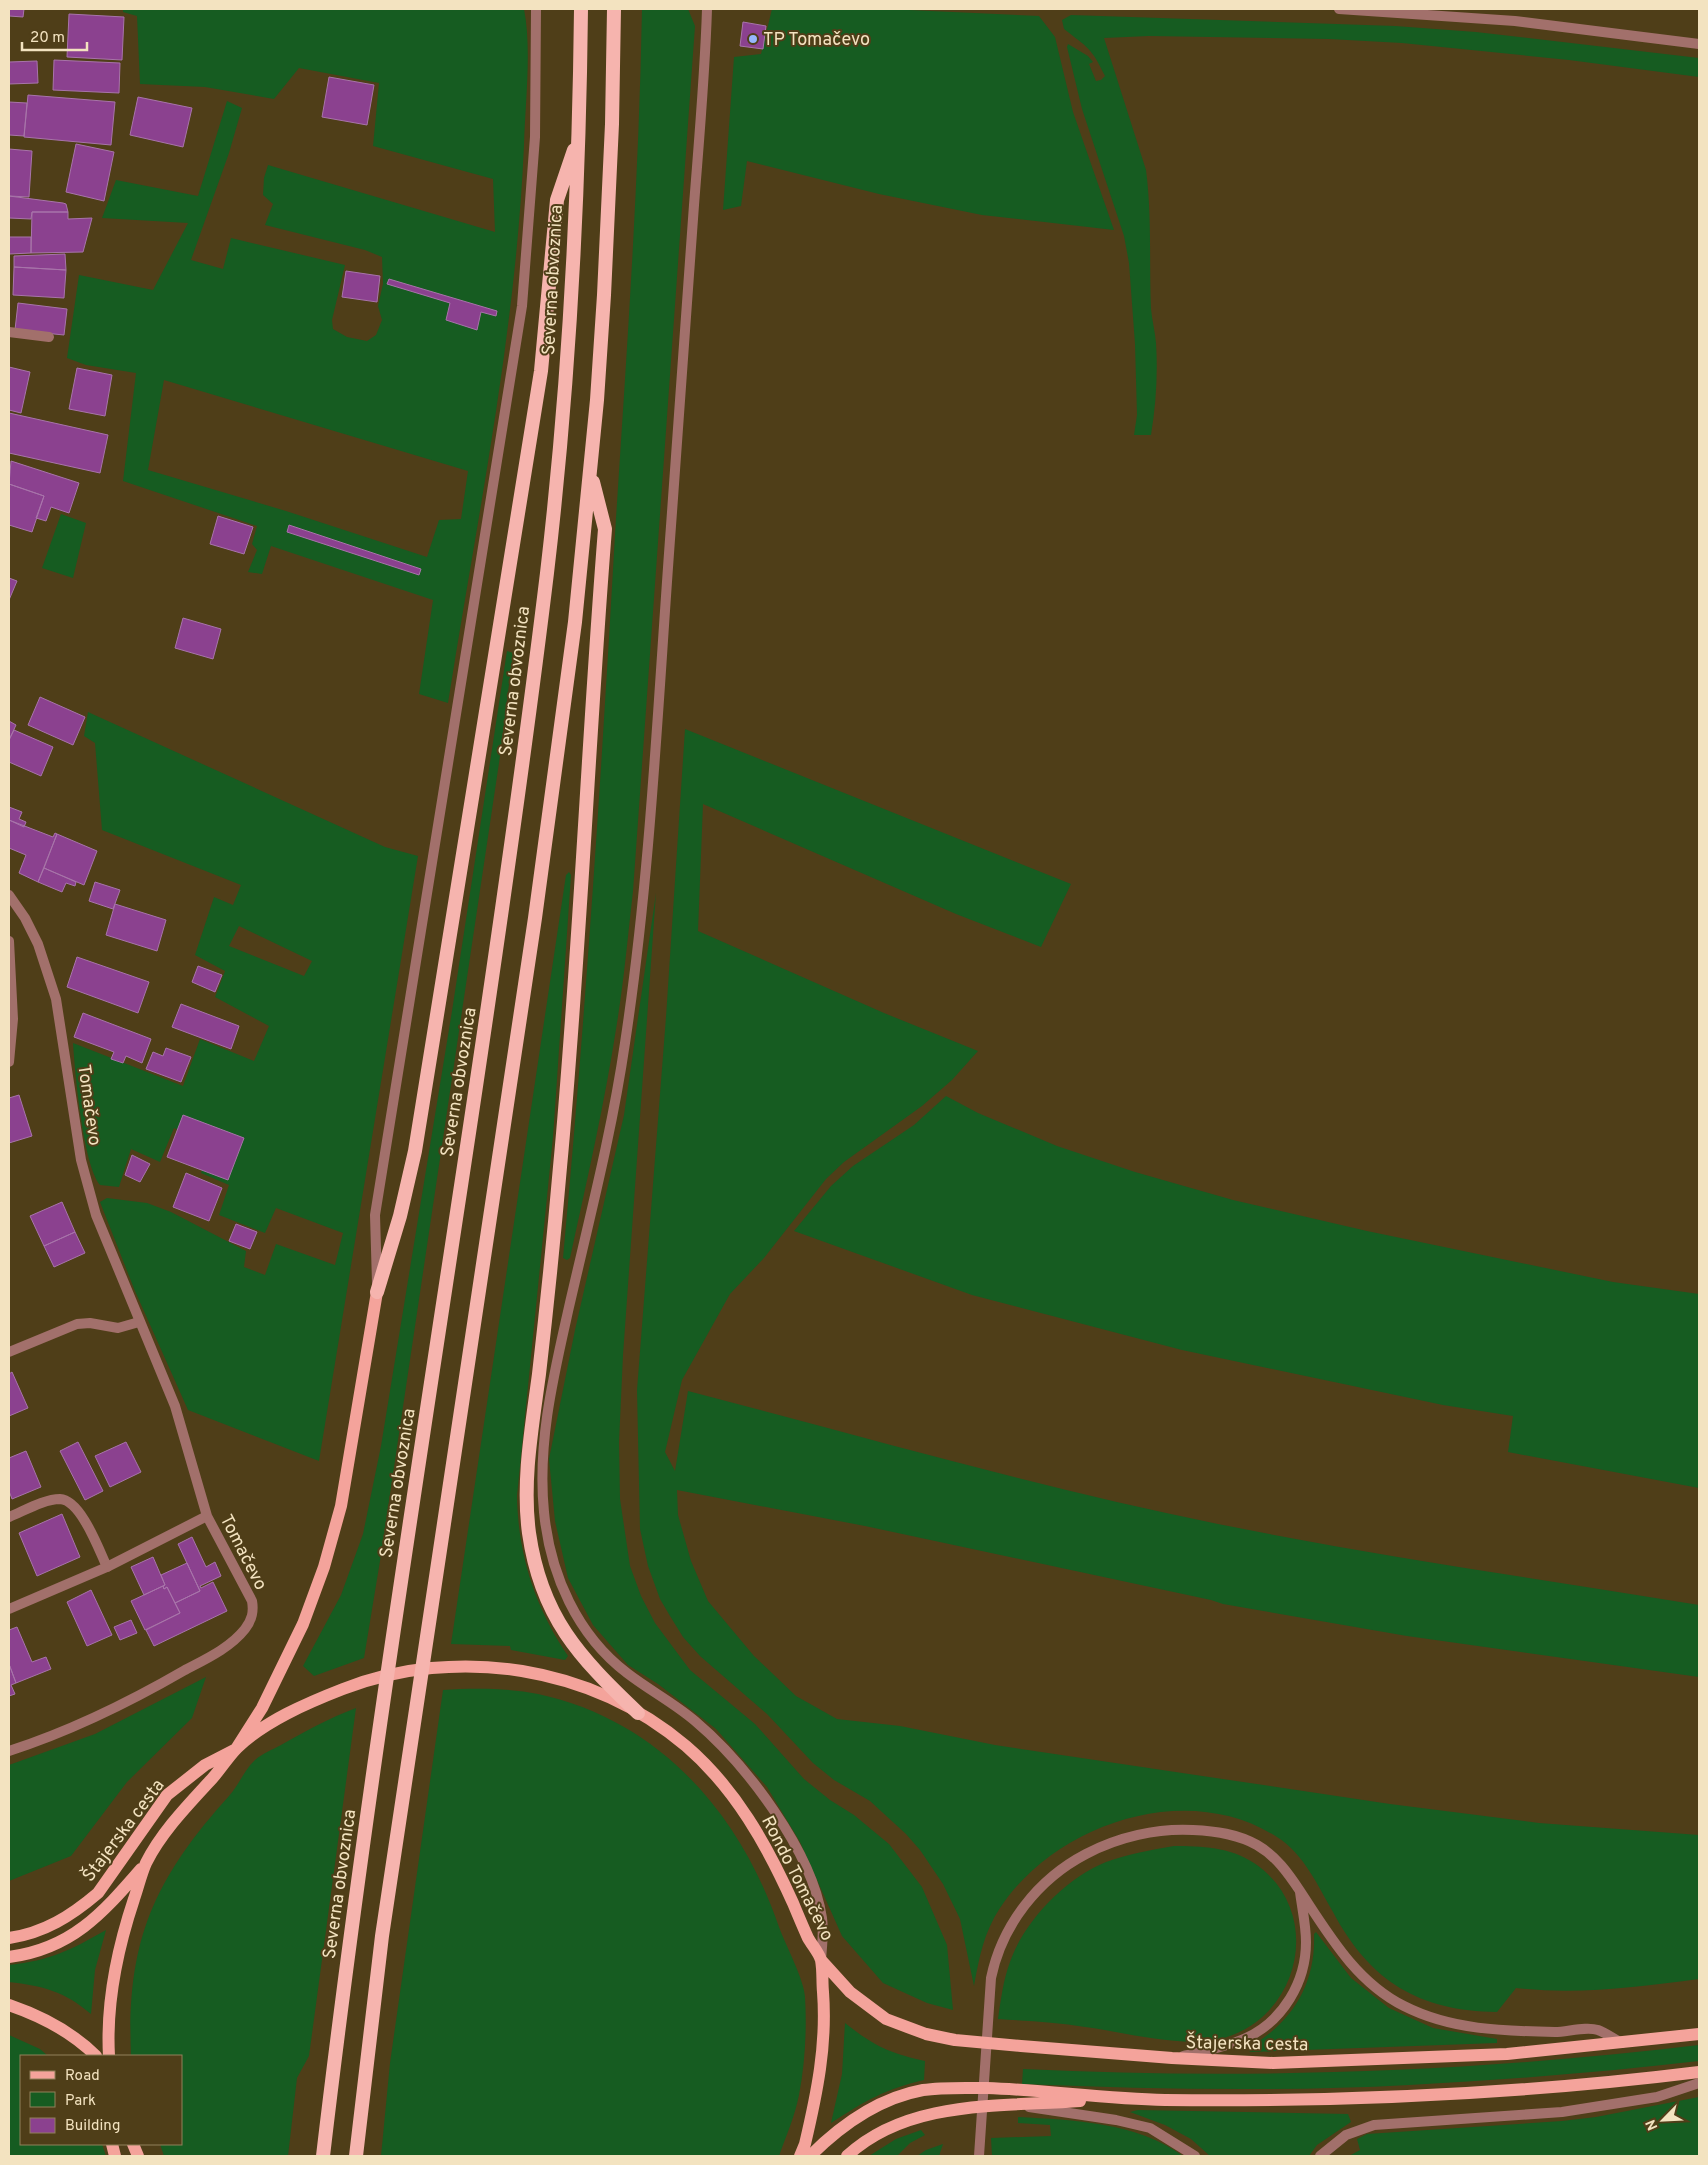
<svg xmlns="http://www.w3.org/2000/svg" width="1708" height="2165" font-family="Overpass,sans-serif">
	<style>
		.green { fill: #165c21; fill-rule: evenodd }
		.building { fill: #8b418f; stroke: #a874aa }
		.lines { fill: none; stroke-linecap: round; stroke-linejoin: round }
		.service { stroke: #a2706b; stroke-width: 10 }
		.minor { stroke: #a2706b; stroke-width: 10 }
		.tertiary { stroke: #a2706b; stroke-width: 10 }
		.primary { stroke: #f4a39b; stroke-width: 12 }
		.trunk { stroke: #f6b4ae; stroke-width: 14 }
		.poi-dot { fill: #96b6fd; stroke: #4f3e18; stroke-width: 2 }
		.labels { text-anchor: middle; stroke-width: 4; stroke-linejoin: round; paint-order: stroke }
		.poi-label { font-size: 18px; fill: #f3e3c0; stroke: #4f3e18; text-anchor: start }
		.street-label { font-size: 18px; fill: #f3e3c0; stroke: #4f3e18 }
	</style>
	<rect width="100%" height="100%" fill="#4f3e18"/>
	<path class="green" d="M 123,9 L 524,9 C 532,49 525,104 524,145 C 516,333 477,518 448,703 L 419,694 L 433,600 L 271,546 L 262,574 L 248,572 L 257,550 L 252,544 L 257,526 L 123,481 L 136,373 L 86,365 L 67,358 L 79,275 L 153,290 L 188,223 L 102,218 L 116,180 L 198,196 L 227,101 L 242,108 L 229,153 L 191,260 L 223,269 L 231,238 L 345,265 L 332,320 L 333,329 L 347,337 L 367,341 L 376,335 L 382,320 L 378,306 L 383,284 L 382,257 L 365,250 L 265,225 L 273,204 L 263,195 L 264,178 L 268,165 L 495,232 L 493,179 L 373,146 L 379,83 L 299,68 L 274,99 L 205,87 L 140,84 L 137,16 L 123,12 ZM 164,380 L 468,471 L 461,519 L 439,520 L 427,557 L 286,511 L 148,470 Z
		M 642,9 L 688,9 L 695,26 L 633,891 C 628,935 624,980 617,1023 C 605,1102 587,1180 570,1258 L 567,1260 L 563,1258 C 586,1012 602,765 616,518 C 627,348 639,179 642,9 Z
		M 772,9 L 887,9 L 1039,16 L 1055,37 L 1073,112 L 1114,230 L 982,215 L 879,194 L 747,161 L 741,206 L 723,210 L 734,57 L 761,54 Z
		M 1071,15 L 1395,26 L 1476,32 L 1699,58 L 1699,77 L 1569,60 L 1402,43 L 1329,39 L 1149,36 L 1104,38 L 1146,170 C 1152,216 1149,262 1151,309 C 1152,320 1155,331 1156,343 C 1158,373 1156,405 1151,435 L 1134,435 L 1137,415 L 1135,344 L 1129,263 L 1124,236 L 1082,109 L 1067,47 L 1068,44 L 1088,56 L 1093,62 L 1089,64 L 1096,81 L 1101,80 L 1105,76 C 1091,47 1088,48 1064,29 L 1062,20 Z
		M 61,514 L 86,523 L 73,578 L 42,568 Z
		M 507,651 L 513,653 L 499,763 L 380,1561 L 364,1658 L 314,1676 L 303,1666 L 341,1595 L 363,1534 L 381,1446 L 452,1011 Z
		M 88,712 L 385,847 L 418,856 L 319,1461 L 188,1410 L 135,1291 L 100,1202 L 107,1198 L 147,1203 L 171,1212 L 246,1251 L 244,1267 L 265,1275 L 276,1244 L 335,1265 L 343,1233 L 276,1208 L 265,1233 L 219,1215 L 229,1185 L 201,1173 L 212,1143 L 174,1128 L 160,1162 L 131,1149 L 119,1187 L 100,1185 C 83,1164 75,1073 73,1043 L 183,1086 L 200,1039 L 254,1061 L 269,1026 L 215,997 L 225,971 L 195,955 L 214,897 L 233,905 L 241,885 L 102,830 L 95,743 L 84,736 ZM 239,926 L 312,961 L 304,976 L 229,946 Z
		M 685,729 L 1071,884 L 1041,947 L 956,914 L 703,804 L 698,931 L 884,1013 L 978,1051 L 952,1080 L 922,1106 L 844,1162 L 826,1179 L 764,1258 L 730,1294 L 682,1380 L 665,1452 L 675,1471 L 688,1391 C 864,1437 1040,1488 1218,1524 C 1377,1556 1539,1579 1699,1605 L 1699,1677 L 1407,1636 L 1223,1604 L 1211,1600 L 865,1526 L 677,1490 L 678,1515 L 691,1561 L 708,1601 L 754,1656 L 796,1696 L 837,1719 L 900,1726 L 995,1745 L 1390,1804 L 1539,1823 L 1699,1835 L 1699,1979 C 1638,1987 1577,1995 1516,1988 L 1497,2012 C 1420,2011 1370,1982 1333,1912 C 1318,1886 1304,1854 1277,1837 C 1188,1779 1056,1823 1000,1908 C 984,1932 979,1958 974,1986 L 960,1919 L 943,1884 L 920,1850 L 906,1834 L 870,1801 L 834,1780 L 813,1763 L 767,1714 L 700,1656 L 683,1637 L 670,1616 L 660,1599 L 648,1566 L 640,1529 L 637,1390 L 666,1017 Z
		M 569,872 L 571,875 L 553,1137 L 517,1496 C 518,1555 535,1607 568,1656 L 565,1660 L 511,1650 L 510,1646 L 451,1644 L 566,875 Z
		M 656,893 L 623,1355 L 619,1442 L 620,1499 L 630,1566 L 641,1596 L 655,1623 L 690,1670 L 755,1724 L 804,1779 L 830,1800 L 854,1815 L 889,1844 L 922,1887 L 947,1945 L 953,2010 L 927,2003 L 883,1983 L 842,1936 L 800,1842 L 767,1787 L 716,1729 L 658,1684 L 628,1665 L 593,1625 L 568,1578 L 555,1521 L 549,1459 L 575,1330 L 624,1115 Z
		M 946,1096 L 978,1113 L 1057,1146 L 1135,1172 L 1233,1200 L 1367,1231 L 1613,1282 L 1699,1294 L 1699,1488 L 1508,1452 L 1513,1416 L 1443,1405 L 1182,1350 L 972,1295 L 794,1231 L 831,1186 L 853,1166 L 914,1125 Z
		M 206,1677 L 192,1718 L 127,1782 L 71,1856 L 9,1881 L 9,1765 L 95,1734 Z
		M 443,1690 C 474,1688 508,1688 538,1694 C 659,1720 740,1813 779,1927 C 786,1946 804,1979 805,1997 C 807,2029 805,2064 799,2095 C 795,2116 786,2136 779,2156 L 381,2156 L 390,2063 Z
		M 356,1708 L 309,2056 L 297,2078 L 288,2156 L 164,2156 L 160,2144 L 181,2144 L 181,2056 L 131,2056 C 126,1943 153,1880 229,1796 C 239,1785 244,1770 255,1760 C 263,1753 272,1750 281,1745 C 306,1731 329,1718 356,1708 Z
		M 1174,1846 C 1201,1846 1230,1847 1254,1863 C 1324,1910 1302,2015 1224,2038 C 1185,2049 1124,2032 1085,2027 C 1057,2022 1027,2021 998,2019 C 1001,1999 1003,1981 1010,1962 C 1024,1921 1066,1878 1106,1862 C 1128,1854 1151,1850 1174,1846 Z
		M 106,1930 L 95,1970 L 91,2014 C 64,1991 43,1986 9,1982 L 9,1965 C 51,1960 69,1951 106,1930 Z
		M 1316,1932 L 1351,1978 L 1389,2008 L 1433,2028 L 1497,2039 L 1497,2043 L 1250,2052 L 1248,2048 L 1249,2047 C 1292,2023 1316,1984 1314,1934 Z
		M 845,2023 C 874,2046 889,2053 925,2061 L 924,2080 C 885,2089 865,2101 831,2123 L 842,2074 Z
		M 9,2035 L 40,2049 L 48,2056 L 21,2056 L 21,2144 L 102,2144 L 106,2156 L 9,2156 Z
		M 1699,2045 L 1699,2061 C 1603,2072 1506,2080 1409,2085 C 1280,2092 1151,2089 1022,2084 L 1023,2069 C 1249,2080 1475,2072 1699,2045 Z
		M 1699,2097 L 1699,2156 L 1349,2156 L 1360,2150 L 1357,2139 L 1367,2134 L 1562,2121 L 1596,2117 Z
		M 1138,2110 L 1348,2114 L 1351,2122 L 1317,2145 L 1309,2156 L 1210,2156 L 1191,2139 L 1165,2125 L 1130,2112 Z
		M 1018,2117 C 1073,2120 1137,2122 1183,2156 L 992,2156 L 991,2138 L 1051,2136 L 1050,2125 L 1018,2123 Z
		M 921,2130 L 925,2135 L 910,2143 L 897,2156 L 869,2156 L 896,2139 Z
		M 943,2144 L 939,2156 L 917,2156 L 926,2150 Z"/>
	<path class="building" d="M 9,9 L 24,9 L 23,17 L 9,16 Z
		M 69,14 L 124,17 L 122,60 L 67,57 Z
		M 743,22 L 766,26 L 763,49 L 740,46 Z
		M 54,60 L 120,63 L 119,93 L 53,90 Z
		M 37,61 L 38,83 L 9,84 L 9,62 Z
		M 329,77 L 374,85 L 367,125 L 322,117 Z
		M 28,95 L 115,102 L 111,145 L 24,137 Z
		M 138,97 L 192,108 L 183,147 L 130,135 Z
		M 9,102 L 27,103 L 24,136 L 9,135 Z
		M 76,144 L 114,152 L 104,201 L 66,192 Z
		M 9,149 L 32,151 L 29,197 L 9,196 Z
		M 9,196 L 63,203 L 66,204 L 68,212 L 32,212 L 31,219 L 9,218 Z
		M 32,212 L 68,212 L 68,219 L 92,218 L 83,252 L 31,253 Z
		M 9,237 L 31,237 L 31,253 L 9,254 Z
		M 65,254 L 66,270 L 14,267 L 14,256 Z
		M 14,267 L 66,270 L 64,298 L 13,295 Z
		M 346,271 L 380,276 L 377,302 L 342,297 Z
		M 389,279 L 497,311 L 496,316 L 481,312 L 477,330 L 446,320 L 450,303 L 387,284 Z
		M 18,303 L 67,309 L 64,335 L 15,330 Z
		M 9,367 L 30,372 L 21,413 L 9,410 Z
		M 77,368 L 112,375 L 105,416 L 69,409 Z
		M 9,413 L 108,435 L 100,473 L 9,453 Z
		M 11,461 L 79,483 L 69,513 L 51,507 L 46,521 L 36,518 L 44,496 L 9,484 Z
		M 9,484 L 44,496 L 32,532 L 9,525 Z
		M 218,516 L 253,527 L 244,554 L 210,544 Z
		M 289,525 L 421,569 L 419,575 L 287,532 Z
		M 9,578 L 17,581 L 9,600 Z
		M 183,618 L 221,629 L 213,659 L 175,648 Z
		M 40,697 L 85,717 L 73,745 L 28,725 Z
		M 9,721 L 16,725 L 9,740 Z
		M 14,730 L 53,747 L 41,776 L 9,762 L 9,740 Z
		M 9,807 L 22,812 L 19,819 L 26,822 L 24,827 L 9,820 Z
		M 9,820 L 53,837 L 55,833 L 57,834 L 38,882 L 19,873 L 26,855 L 9,848 Z
		M 57,834 L 97,851 L 84,885 L 44,868 Z
		M 44,868 L 76,882 L 75,886 L 66,883 L 62,892 L 38,882 Z
		M 95,882 L 120,890 L 113,909 L 89,901 Z
		M 115,904 L 166,920 L 157,951 L 106,935 Z
		M 77,957 L 149,982 L 138,1013 L 67,987 Z
		M 198,966 L 222,975 L 215,992 L 192,982 Z
		M 181,1004 L 239,1026 L 231,1049 L 172,1027 Z
		M 83,1013 L 151,1039 L 142,1063 L 126,1056 L 123,1063 L 111,1059 L 114,1052 L 74,1037 Z
		M 166,1048 L 191,1057 L 181,1082 L 146,1069 L 153,1052 L 163,1056 Z
		M 19,1095 L 32,1136 L 9,1143 L 9,1098 Z
		M 183,1115 L 244,1138 L 228,1180 L 167,1157 Z
		M 132,1155 L 150,1164 L 140,1182 L 125,1175 Z
		M 186,1173 L 222,1188 L 209,1221 L 173,1207 Z
		M 62,1202 L 75,1232 L 44,1246 L 30,1216 Z
		M 236,1224 L 257,1232 L 250,1249 L 229,1241 Z
		M 75,1232 L 85,1253 L 54,1267 L 44,1246 Z
		M 12,1372 L 28,1408 L 9,1416 L 9,1374 Z
		M 78,1442 L 103,1491 L 85,1500 L 60,1451 Z
		M 126,1442 L 141,1472 L 110,1487 L 95,1456 Z
		M 26,1451 L 41,1487 L 12,1499 L 9,1491 L 9,1458 Z
		M 62,1514 L 80,1557 L 37,1576 L 19,1533 Z
		M 192,1537 L 206,1567 L 215,1562 L 221,1576 L 200,1586 L 201,1588 L 213,1582 L 227,1611 L 154,1646 L 146,1630 L 180,1613 L 175,1603 L 200,1591 L 178,1544 Z
		M 153,1557 L 165,1585 L 144,1595 L 131,1567 Z
		M 187,1563 L 200,1591 L 175,1603 L 167,1587 L 164,1589 L 163,1586 L 165,1585 L 161,1575 Z
		M 163,1586 L 164,1589 L 167,1587 L 180,1613 L 145,1630 L 131,1601 Z
		M 91,1590 L 112,1635 L 87,1646 L 67,1602 Z
		M 131,1620 L 137,1633 L 120,1640 L 114,1627 Z
		M 17,1627 L 32,1662 L 46,1657 L 51,1669 L 16,1683 L 9,1664 L 9,1630 Z
		M 9,1664 L 16,1683 L 11,1685 L 15,1694 L 9,1696 Z"/>
	<g class="lines">
		<path class="service" d="M 9,332 L 49,337
			M 9,1517 C 24,1511 44,1499 60,1499 C 81,1500 99,1550 107,1567"/>
		<path class="minor" d="M 9,895 L 25,918 L 38,944 L 56,999 L 81,1160 L 96,1215 L 175,1406 L 207,1516 L 252,1601 C 254,1612 252,1620 245,1629 C 230,1648 206,1659 185,1670 C 128,1703 71,1731 9,1751
			M 9,941 L 13,1019 L 9,1062
			M 9,1352 L 77,1324 L 90,1323 L 118,1328 L 139,1322
			M 9,1609 L 107,1567 L 207,1516
			M 1183,2056 C 1204,2051 1227,2047 1246,2038 C 1283,2021 1306,1982 1306,1942 C 1306,1925 1302,1908 1300,1892
			M 1029,2107 L 1116,2120 L 1150,2128 L 1195,2156
			M 979,2156 L 991,1978 C 1002,1925 1038,1879 1086,1854 C 1118,1837 1157,1828 1193,1830 C 1216,1831 1237,1834 1257,1845 C 1276,1856 1288,1873 1300,1891 C 1329,1935 1356,1982 1404,2006 C 1451,2030 1503,2031 1555,2032 C 1567,2032 1586,2026 1598,2030 C 1606,2033 1614,2039 1622,2043
			M 1320,2156 L 1346,2135 L 1374,2125 L 1562,2112 L 1657,2097 L 1699,2083"/>
		<path class="tertiary" d="M 707,9 C 705,74 699,140 694,205 C 687,312 679,419 671,526 C 658,699 651,872 625,1043 C 612,1132 589,1220 569,1307 C 554,1374 537,1442 544,1512 C 550,1574 577,1635 627,1673 C 649,1690 674,1703 695,1721 C 746,1764 812,1851 822,1918 C 824,1932 822,1946 821,1960
			M 1339,9 L 1515,21 L 1699,44
			M 377,1283 L 375,1215 L 522,306 L 535,137 L 536,9"/>
		<path class="primary" d="M 9,1938 C 44,1933 71,1916 98,1893 L 167,1795 L 205,1765 L 236,1749 L 262,1708 L 303,1624 L 324,1567 L 341,1506 L 377,1292
			M 9,1957 C 71,1949 102,1914 141,1869
			M 821,1960 L 850,1992 L 886,2019 L 926,2034 L 955,2040 L 1021,2046 L 1172,2058 L 1273,2063 L 1507,2054 L 1699,2034
			M 9,2005 C 41,2016 72,2032 96,2056
			M 109,2056 C 106,2003 117,1950 134,1899 C 138,1888 141,1874 146,1863 C 161,1833 186,1807 209,1782 C 219,1772 227,1758 237,1748 C 265,1721 307,1703 343,1689 C 457,1645 592,1666 686,1746 C 735,1788 767,1845 793,1903 C 798,1915 803,1927 808,1938 C 812,1945 819,1953 821,1960 C 823,1970 822,1982 823,1992 C 827,2045 817,2093 805,2144 L 800,2156
			M 112,2144 L 115,2156
			M 133,2144 L 138,2156
			M 810,2156 C 841,2125 879,2098 923,2090 C 943,2087 965,2088 987,2088 C 1046,2090 1105,2099 1165,2100 C 1343,2102 1522,2094 1699,2072
			M 847,2156 C 908,2099 1002,2107 1080,2101"/>
		<path class="trunk" d="M 593,482 L 605,529 C 588,741 580,955 560,1167 C 554,1236 547,1305 539,1374 C 532,1427 522,1481 529,1533 C 541,1617 579,1657 638,1713
			M 377,1292 L 400,1216 L 415,1151 L 541,371 L 557,200 L 574,150
			M 323,2156 C 362,1825 414,1495 464,1166 C 494,968 523,771 547,573 C 569,386 579,197 581,9
			M 356,2156 L 382,1936 L 535,918 L 575,622 L 597,400 L 604,295 L 612,124 L 614,9"/>
	</g>
	<circle class="poi-dot" cx="753" cy="39" r="5"/>
	<g class="labels">
		<g class="poi-label">
			<text x="763" y="45">TP Tomačevo</text>
		</g>
		<g class="street-label">
			<text transform="translate(552 280) rotate(-87)" y="6">Severna obvoznica</text>
			<text transform="translate(514 681) rotate(-83)" y="6">Severna obvoznica</text>
			<text transform="translate(458 1082) rotate(-81)" y="6">Severna obvoznica</text>
			<text transform="translate(90 1105) rotate(82)" y="6">Tomačevo</text>
			<text transform="translate(397 1483) rotate(-81)" y="6">Severna obvoznica</text>
			<text transform="translate(244 1552) rotate(63)" y="6">Tomačevo</text>
			<text transform="translate(123 1830) rotate(-53)" y="6">Štajerska cesta</text>
			<text transform="translate(798 1878) rotate(63)" y="6">Rondo Tomačevo</text>
			<text transform="translate(339 1884) rotate(-82)" y="6">Severna obvoznica</text>
			<text transform="translate(1247 2043) rotate(1)" y="6">Štajerska cesta</text>
		</g>
	</g>
	<rect width="1708" height="2165" fill="none" stroke="#f3e3c0" stroke-width="20"/>
	<rect x="20" y="2055" width="162" height="90" fill="#4f3e18" stroke="#91805b"/>
	<rect x="30" y="2071" width="25" height="8" fill="#f4a39b" stroke="#91805b"/>
	<text x="65" y="2080" font-size="15" fill="#f3e3c0">Road</text>
	<rect x="30" y="2092" width="25" height="15" fill="#165c21" stroke="#91805b"/>
	<text x="65" y="2105" font-size="15" fill="#f3e3c0">Park</text>
	<rect x="30" y="2118" width="25" height="15" fill="#8b418f" stroke="#91805b"/>
	<text x="65" y="2130" font-size="15" fill="#f3e3c0">Building</text>
	<g transform="translate(1663 2120) rotate(246)" stroke="#4f3e18" stroke-width="4" paint-order="stroke">
	<path d="M0-4L9 19L0 12L-9 19Z" fill="#f3e3c0"/>
	<text y="-8" font-size="14" font-weight="bold" text-anchor="middle" fill="#f3e3c0">N</text>
	</g>
	<path d="M22 42v8h65v-8" fill="none" stroke="#f3e3c0" stroke-width="2.5"/>
	<text x="30" y="42" font-size="15" fill="#f3e3c0" stroke="#4f3e18" stroke-width="4" paint-order="stroke">20 m</text>
</svg>
